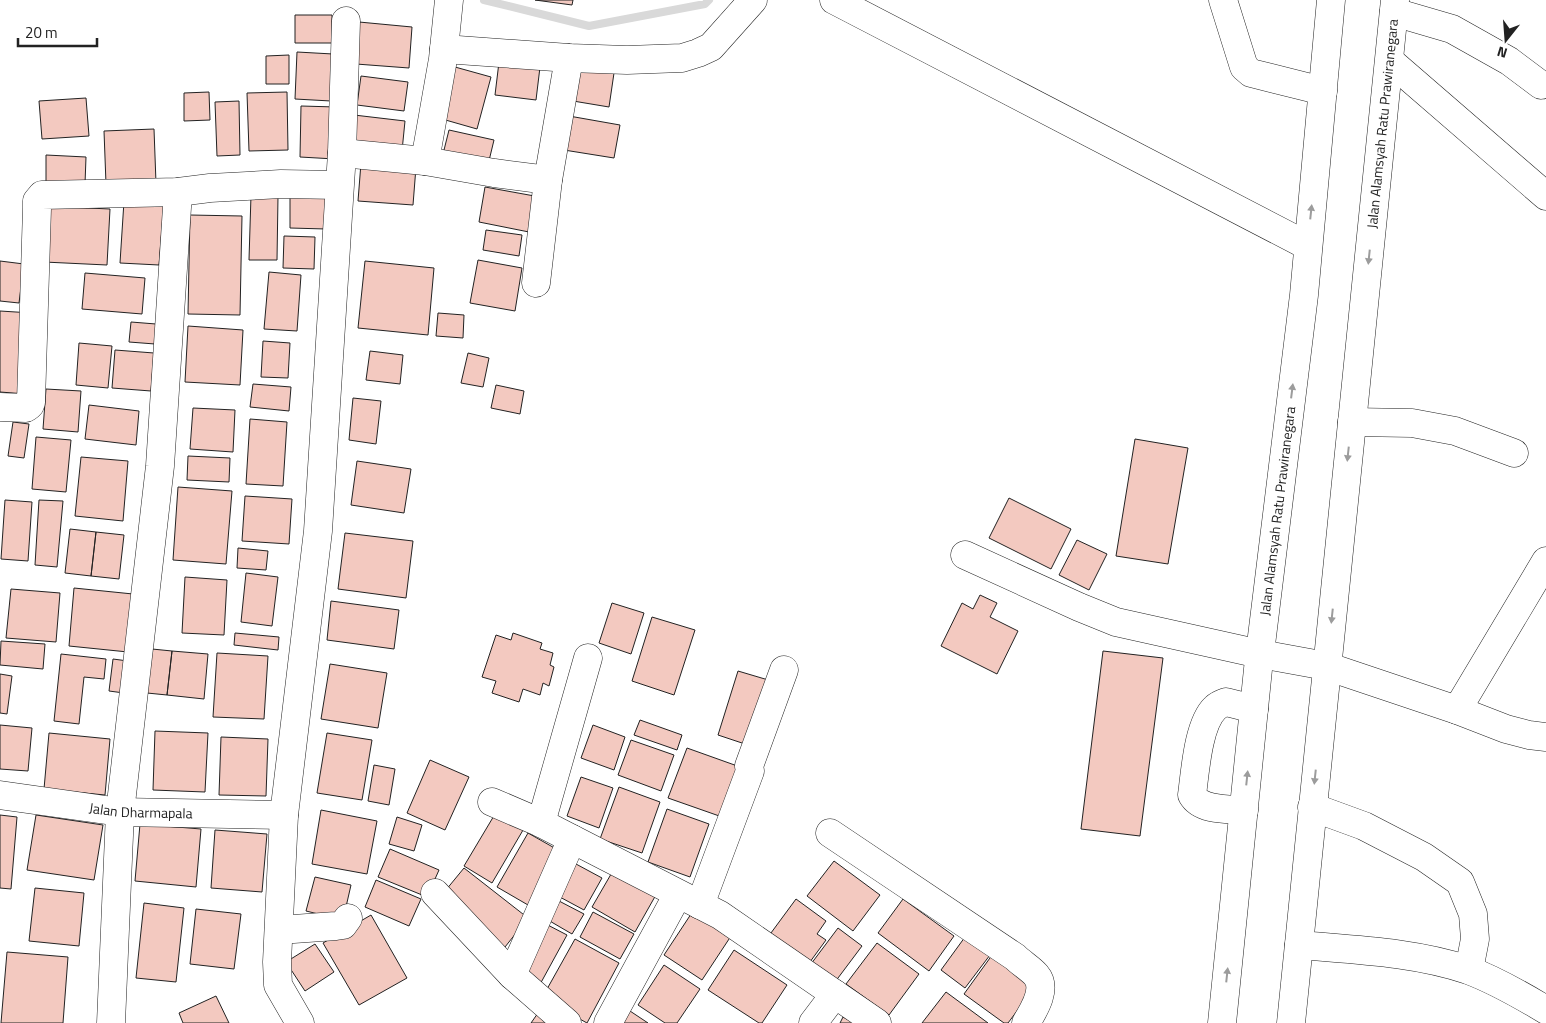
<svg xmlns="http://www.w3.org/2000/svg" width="1546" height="1023" font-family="'Titillium Web',sans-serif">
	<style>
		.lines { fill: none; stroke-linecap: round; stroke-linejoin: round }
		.stream { stroke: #d9d9d9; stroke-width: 8 }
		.building { fill: #f3c9c0; stroke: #222 }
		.minor-casing { stroke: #222; stroke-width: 29 }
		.highway-casing { stroke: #222; stroke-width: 29 }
		.minor { stroke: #fff; stroke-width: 28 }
		.highway { stroke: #fff; stroke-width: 28 }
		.oneway { fill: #9c9c9c }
		.labels { text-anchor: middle; stroke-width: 4; stroke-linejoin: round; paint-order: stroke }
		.street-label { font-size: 14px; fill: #222; stroke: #fff }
	</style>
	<rect width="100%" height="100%" fill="#fff"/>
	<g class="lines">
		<path class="stream" d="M 484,0 L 589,26 L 705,4 L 709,0"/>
	</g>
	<path class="building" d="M 535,0 L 573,0 L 572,5 Z
		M 295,15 L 332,15 L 332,43 L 295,43 Z
		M 359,22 L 412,27 L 409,68 L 356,64 Z
		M 297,52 L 333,54 L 331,101 L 295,99 Z
		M 289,55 L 289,84 L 266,84 L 266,56 Z
		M 499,62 L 540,67 L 536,100 L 495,95 Z
		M 572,66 L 614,73 L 609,107 L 567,100 Z
		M 455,67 L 491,77 L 477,129 L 442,119 Z
		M 361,76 L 408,82 L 404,111 L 357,105 Z
		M 209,92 L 210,120 L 184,121 L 184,93 Z
		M 287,92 L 288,150 L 249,151 L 247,93 Z
		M 86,98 L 89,136 L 42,139 L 39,101 Z
		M 239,101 L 240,155 L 217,156 L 215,102 Z
		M 301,106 L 336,107 L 335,159 L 300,157 Z
		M 354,115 L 405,121 L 402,151 L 351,146 Z
		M 569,116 L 620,125 L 614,158 L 564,150 Z
		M 154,129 L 156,183 L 106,184 L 104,131 Z
		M 449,130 L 494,140 L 487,169 L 442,158 Z
		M 46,155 L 86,157 L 85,184 L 46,183 Z
		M 361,163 L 416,167 L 413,205 L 358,201 Z
		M 485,187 L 540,197 L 534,233 L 479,222 Z
		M 251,195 L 278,196 L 277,260 L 249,260 Z
		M 290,196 L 327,197 L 326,229 L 290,228 Z
		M 124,201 L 164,204 L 159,265 L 120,263 Z
		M 46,206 L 110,209 L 107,265 L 44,262 Z
		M 190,215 L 242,216 L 240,315 L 188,314 Z
		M 486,230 L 522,235 L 519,256 L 483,250 Z
		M 284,236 L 315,237 L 314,269 L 283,268 Z
		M 478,260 L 522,268 L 515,311 L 470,303 Z
		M 0,261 L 24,264 L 19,303 L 0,301 Z
		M 365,261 L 434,268 L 428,335 L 358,328 Z
		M 269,272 L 301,275 L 297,331 L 264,329 Z
		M 85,273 L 145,278 L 142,314 L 82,309 Z
		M 0,311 L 32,313 L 26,394 L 0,392 Z
		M 438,313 L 464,315 L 463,338 L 436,336 Z
		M 131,322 L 156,324 L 155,344 L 129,342 Z
		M 188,326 L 243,330 L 240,385 L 185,382 Z
		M 263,341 L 290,343 L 288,378 L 261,377 Z
		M 79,343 L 112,346 L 108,388 L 76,385 Z
		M 115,350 L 154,353 L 151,391 L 112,388 Z
		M 370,351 L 403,355 L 400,384 L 366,380 Z
		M 468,353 L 489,358 L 483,387 L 461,383 Z
		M 253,384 L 291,387 L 289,411 L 250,407 Z
		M 496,385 L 524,391 L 520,414 L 491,408 Z
		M 46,389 L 81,391 L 78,432 L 43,429 Z
		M 353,398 L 381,401 L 376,444 L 349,440 Z
		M 89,405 L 139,411 L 136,445 L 85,439 Z
		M 193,408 L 235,410 L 233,452 L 190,449 Z
		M 250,419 L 287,422 L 283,486 L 246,484 Z
		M 13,422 L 29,424 L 24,458 L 8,456 Z
		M 36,437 L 71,440 L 66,492 L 32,489 Z
		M 1135,439 L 1188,448 L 1168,564 L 1116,556 Z
		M 188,456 L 230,458 L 229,482 L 187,480 Z
		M 81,457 L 128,461 L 123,521 L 75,516 Z
		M 357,461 L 411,469 L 404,513 L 351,505 Z
		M 178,487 L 232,491 L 226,564 L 173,560 Z
		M 245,496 L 292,499 L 289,544 L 242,541 Z
		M 1009,498 L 1071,529 L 1051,569 L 989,538 Z
		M 5,500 L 32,502 L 28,561 L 1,559 Z
		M 39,500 L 63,501 L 57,567 L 35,565 Z
		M 70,529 L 96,532 L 91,576 L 65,573 Z
		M 96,532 L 124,535 L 119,579 L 91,576 Z
		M 345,533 L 413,541 L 406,598 L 338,589 Z
		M 1077,540 L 1107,554 L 1089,590 L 1059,575 Z
		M 238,548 L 268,551 L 266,570 L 237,568 Z
		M 246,573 L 278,577 L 272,626 L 241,622 Z
		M 185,577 L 227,580 L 224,635 L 182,633 Z
		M 74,588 L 133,594 L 128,652 L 69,646 Z
		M 11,589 L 60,593 L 56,642 L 6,638 Z
		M 980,595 L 997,603 L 990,617 L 1018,631 L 997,674 L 941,646 L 962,603 L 973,609 Z
		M 331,601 L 399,610 L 394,649 L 327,640 Z
		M 612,603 L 644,613 L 631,654 L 599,643 Z
		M 652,617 L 695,630 L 674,695 L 632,681 Z
		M 235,633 L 279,637 L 278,650 L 234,645 Z
		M 513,633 L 542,643 L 540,649 L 553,653 L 550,665 L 554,667 L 549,686 L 543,683 L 540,695 L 523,689 L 519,702 L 492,693 L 496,681 L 482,677 L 496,635 L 511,640 Z
		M 1,641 L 45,644 L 43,669 L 0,665 Z
		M 142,648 L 172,651 L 167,695 L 137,692 Z
		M 172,651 L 208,654 L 204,699 L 167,695 Z
		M 1103,651 L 1163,658 L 1140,836 L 1081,829 Z
		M 217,653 L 268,656 L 264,719 L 213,717 Z
		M 61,654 L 106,659 L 104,679 L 84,677 L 79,724 L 54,721 Z
		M 113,659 L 128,661 L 124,693 L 109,691 Z
		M 330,664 L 387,673 L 378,728 L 321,719 Z
		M 738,671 L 775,682 L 754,747 L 718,735 Z
		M 0,674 L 12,676 L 7,714 L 0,713 Z
		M 640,720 L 682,735 L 677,750 L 634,735 Z
		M 0,725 L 32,728 L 28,771 L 0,769 Z
		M 593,725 L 625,737 L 614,770 L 581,758 Z
		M 155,731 L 208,733 L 205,792 L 153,790 Z
		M 49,733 L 110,739 L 105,795 L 44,789 Z
		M 327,733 L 372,740 L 362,800 L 317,793 Z
		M 221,737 L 268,739 L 266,796 L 219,795 Z
		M 631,740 L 674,755 L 661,791 L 618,775 Z
		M 687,748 L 743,768 L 725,818 L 668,798 Z
		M 430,760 L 469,777 L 445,830 L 407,813 Z
		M 374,765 L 395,769 L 389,805 L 368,801 Z
		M 581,777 L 613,788 L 599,828 L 567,816 Z
		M 619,787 L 660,802 L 642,853 L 600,839 Z
		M 498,809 L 526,825 L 492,883 L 464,866 Z
		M 667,809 L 709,824 L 690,877 L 648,862 Z
		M 321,810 L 377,821 L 367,874 L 312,864 Z
		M 0,815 L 17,817 L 11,889 L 0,888 Z
		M 36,815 L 103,825 L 94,880 L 27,870 Z
		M 397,817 L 422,825 L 414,851 L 389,844 Z
		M 140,824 L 201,829 L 196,887 L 135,881 Z
		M 215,830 L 267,834 L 262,892 L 211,888 Z
		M 528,833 L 558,850 L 528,905 L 497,887 Z
		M 390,849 L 439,870 L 427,897 L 378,877 Z
		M 834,861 L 880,895 L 853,931 L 807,896 Z
		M 576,864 L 602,878 L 584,910 L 558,896 Z
		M 464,868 L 528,918 L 505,947 L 441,896 Z
		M 614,869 L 657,893 L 635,932 L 592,907 Z
		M 315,877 L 351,885 L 343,920 L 306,911 Z
		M 376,880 L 421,899 L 409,926 L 365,907 Z
		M 35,888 L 84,893 L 79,946 L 29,941 Z
		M 796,899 L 826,921 L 817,934 L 826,940 L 807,966 L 768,937 Z
		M 903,899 L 954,936 L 929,971 L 878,933 Z
		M 559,901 L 584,914 L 572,934 L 548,920 Z
		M 144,903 L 184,908 L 176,982 L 136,978 Z
		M 695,908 L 733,933 L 702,980 L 664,955 Z
		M 196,909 L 241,914 L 234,969 L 190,964 Z
		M 593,912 L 634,934 L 620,959 L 580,937 Z
		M 371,915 L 407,978 L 359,1005 L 323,943 Z
		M 542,922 L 567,935 L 538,988 L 514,975 Z
		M 838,928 L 862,946 L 832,986 L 808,968 Z
		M 965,937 L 990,955 L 965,988 L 941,970 Z
		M 575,939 L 619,963 L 587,1023 L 542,998 Z
		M 877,943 L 919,974 L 889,1015 L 846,984 Z
		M 315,944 L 334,972 L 305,991 L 286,962 Z
		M 734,950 L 787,985 L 762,1023 L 759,1023 L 708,990 Z
		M 995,951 L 1038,983 L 1008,1023 L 1004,1023 L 964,994 Z
		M 7,952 L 68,957 L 63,1023 L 1,1023 Z
		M 664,965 L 700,989 L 677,1023 L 665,1023 L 638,1005 Z
		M 946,992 L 988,1023 L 922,1023 Z
		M 216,996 L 229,1023 L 183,1023 L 179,1013 Z
		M 630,1011 L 648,1023 L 623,1023 Z
		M 538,1013 L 554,1023 L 531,1023 Z
		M 843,1017 L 854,1023 L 840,1023 Z"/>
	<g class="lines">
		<g class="minor-casing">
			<g id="minor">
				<path d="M 834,0 L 1308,246"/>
				<path d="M 1223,0 L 1244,67 L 1251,73 L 1323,91"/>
				<path d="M 1394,12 L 1452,29 L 1509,61 L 1541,85"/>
				<path d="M 444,49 L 569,58 L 627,60 L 682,58 L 698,53 L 711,47 L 753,0"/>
				<path d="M 1390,61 L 1546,196"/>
				<path d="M 342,153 L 425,161 L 494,173 L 548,180"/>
				<path d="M 425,161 L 443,59 L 449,0"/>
				<path d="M 536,283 L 548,180 L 569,58"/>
				<path d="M 0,407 L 26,408 L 30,405 L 31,402 L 37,208 L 37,201 L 42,195 L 178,192 L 210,188 L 281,184 L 339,185"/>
				<path d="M 1352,422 L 1412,423 L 1455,431 L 1514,453"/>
				<path d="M 965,555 L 1079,607 L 1116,622 L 1260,654 L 1326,666 L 1457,710 L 1506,729 L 1529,735 L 1546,737"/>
				<path d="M 1457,710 L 1546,561"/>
				<path id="s1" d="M 0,795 L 120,812 L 284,815"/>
				<path d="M 492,802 L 541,823 L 720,915 L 877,1023"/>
				<path d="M 1312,807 L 1364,826 L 1424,857 L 1460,882 L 1473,914 L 1475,939 L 1469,970"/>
				<path d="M 1244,810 C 1228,809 1201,811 1192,795 C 1195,773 1198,724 1215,708 C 1218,705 1223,703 1226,702 L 1254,709"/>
				<path d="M 541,823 L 588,658"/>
				<path d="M 830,833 L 1015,957 C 1021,963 1031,969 1036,975 C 1048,989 1033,1011 1026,1023"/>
				<path d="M 435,893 L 512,975"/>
				<path d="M 700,905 L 750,771 L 749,766 L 784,670"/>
				<path d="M 279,930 L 336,926 L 343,925 L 348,918"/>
				<path d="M 1299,945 C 1355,950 1414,952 1468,970 C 1495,980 1521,995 1546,1010"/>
				<path d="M 111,1023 L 120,812 L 160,466 L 178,192"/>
				<path d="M 300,1023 L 278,985 L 277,962 L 284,815 L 318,531 L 342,153 L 346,21"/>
				<path d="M 567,1023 L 512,975 L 572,839"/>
				<path d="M 608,1023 L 678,894"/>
				<path d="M 813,1023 L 835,994"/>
			</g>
		</g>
		<g class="highway-casing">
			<g id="highway">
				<path id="s2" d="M 1222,1023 L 1258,669 L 1304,295 L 1331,0"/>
				<path id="s3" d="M 1291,1023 L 1395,0"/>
			</g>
		</g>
		<use href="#minor" class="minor"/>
		<use href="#highway" class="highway"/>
	</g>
	<defs><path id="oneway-solid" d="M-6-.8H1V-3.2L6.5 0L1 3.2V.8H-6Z" transform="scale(1.25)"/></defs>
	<g class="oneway">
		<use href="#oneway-solid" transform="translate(1311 212) rotate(-84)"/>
		<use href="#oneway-solid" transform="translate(1369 257) rotate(96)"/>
		<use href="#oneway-solid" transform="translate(1292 391) rotate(-83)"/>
		<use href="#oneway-solid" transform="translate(1348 454) rotate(96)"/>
		<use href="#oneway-solid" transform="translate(1332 616) rotate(96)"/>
		<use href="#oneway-solid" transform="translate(1315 777) rotate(96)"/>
		<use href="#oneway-solid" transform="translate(1247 778) rotate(-84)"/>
		<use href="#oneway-solid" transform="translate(1227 975) rotate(-84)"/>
	</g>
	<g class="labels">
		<g class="street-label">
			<text dy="5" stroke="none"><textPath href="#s3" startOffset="904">Jalan Alamsyah Ratu Prawiranegara</textPath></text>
			<text dy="5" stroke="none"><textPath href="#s2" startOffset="515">Jalan Alamsyah Ratu Prawiranegara</textPath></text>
			<text dy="5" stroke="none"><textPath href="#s1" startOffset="142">Jalan Dharmapala</textPath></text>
		</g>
	</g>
	<g transform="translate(1506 40) rotate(197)" stroke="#ffffff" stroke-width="4" paint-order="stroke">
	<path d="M0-4L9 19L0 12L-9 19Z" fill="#222222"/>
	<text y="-8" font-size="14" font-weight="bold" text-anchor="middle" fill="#222222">N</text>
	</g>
	<path d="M18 38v8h79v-8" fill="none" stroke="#222222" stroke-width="2.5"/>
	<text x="25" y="38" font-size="15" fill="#222222" stroke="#ffffff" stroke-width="4" paint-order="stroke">20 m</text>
</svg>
